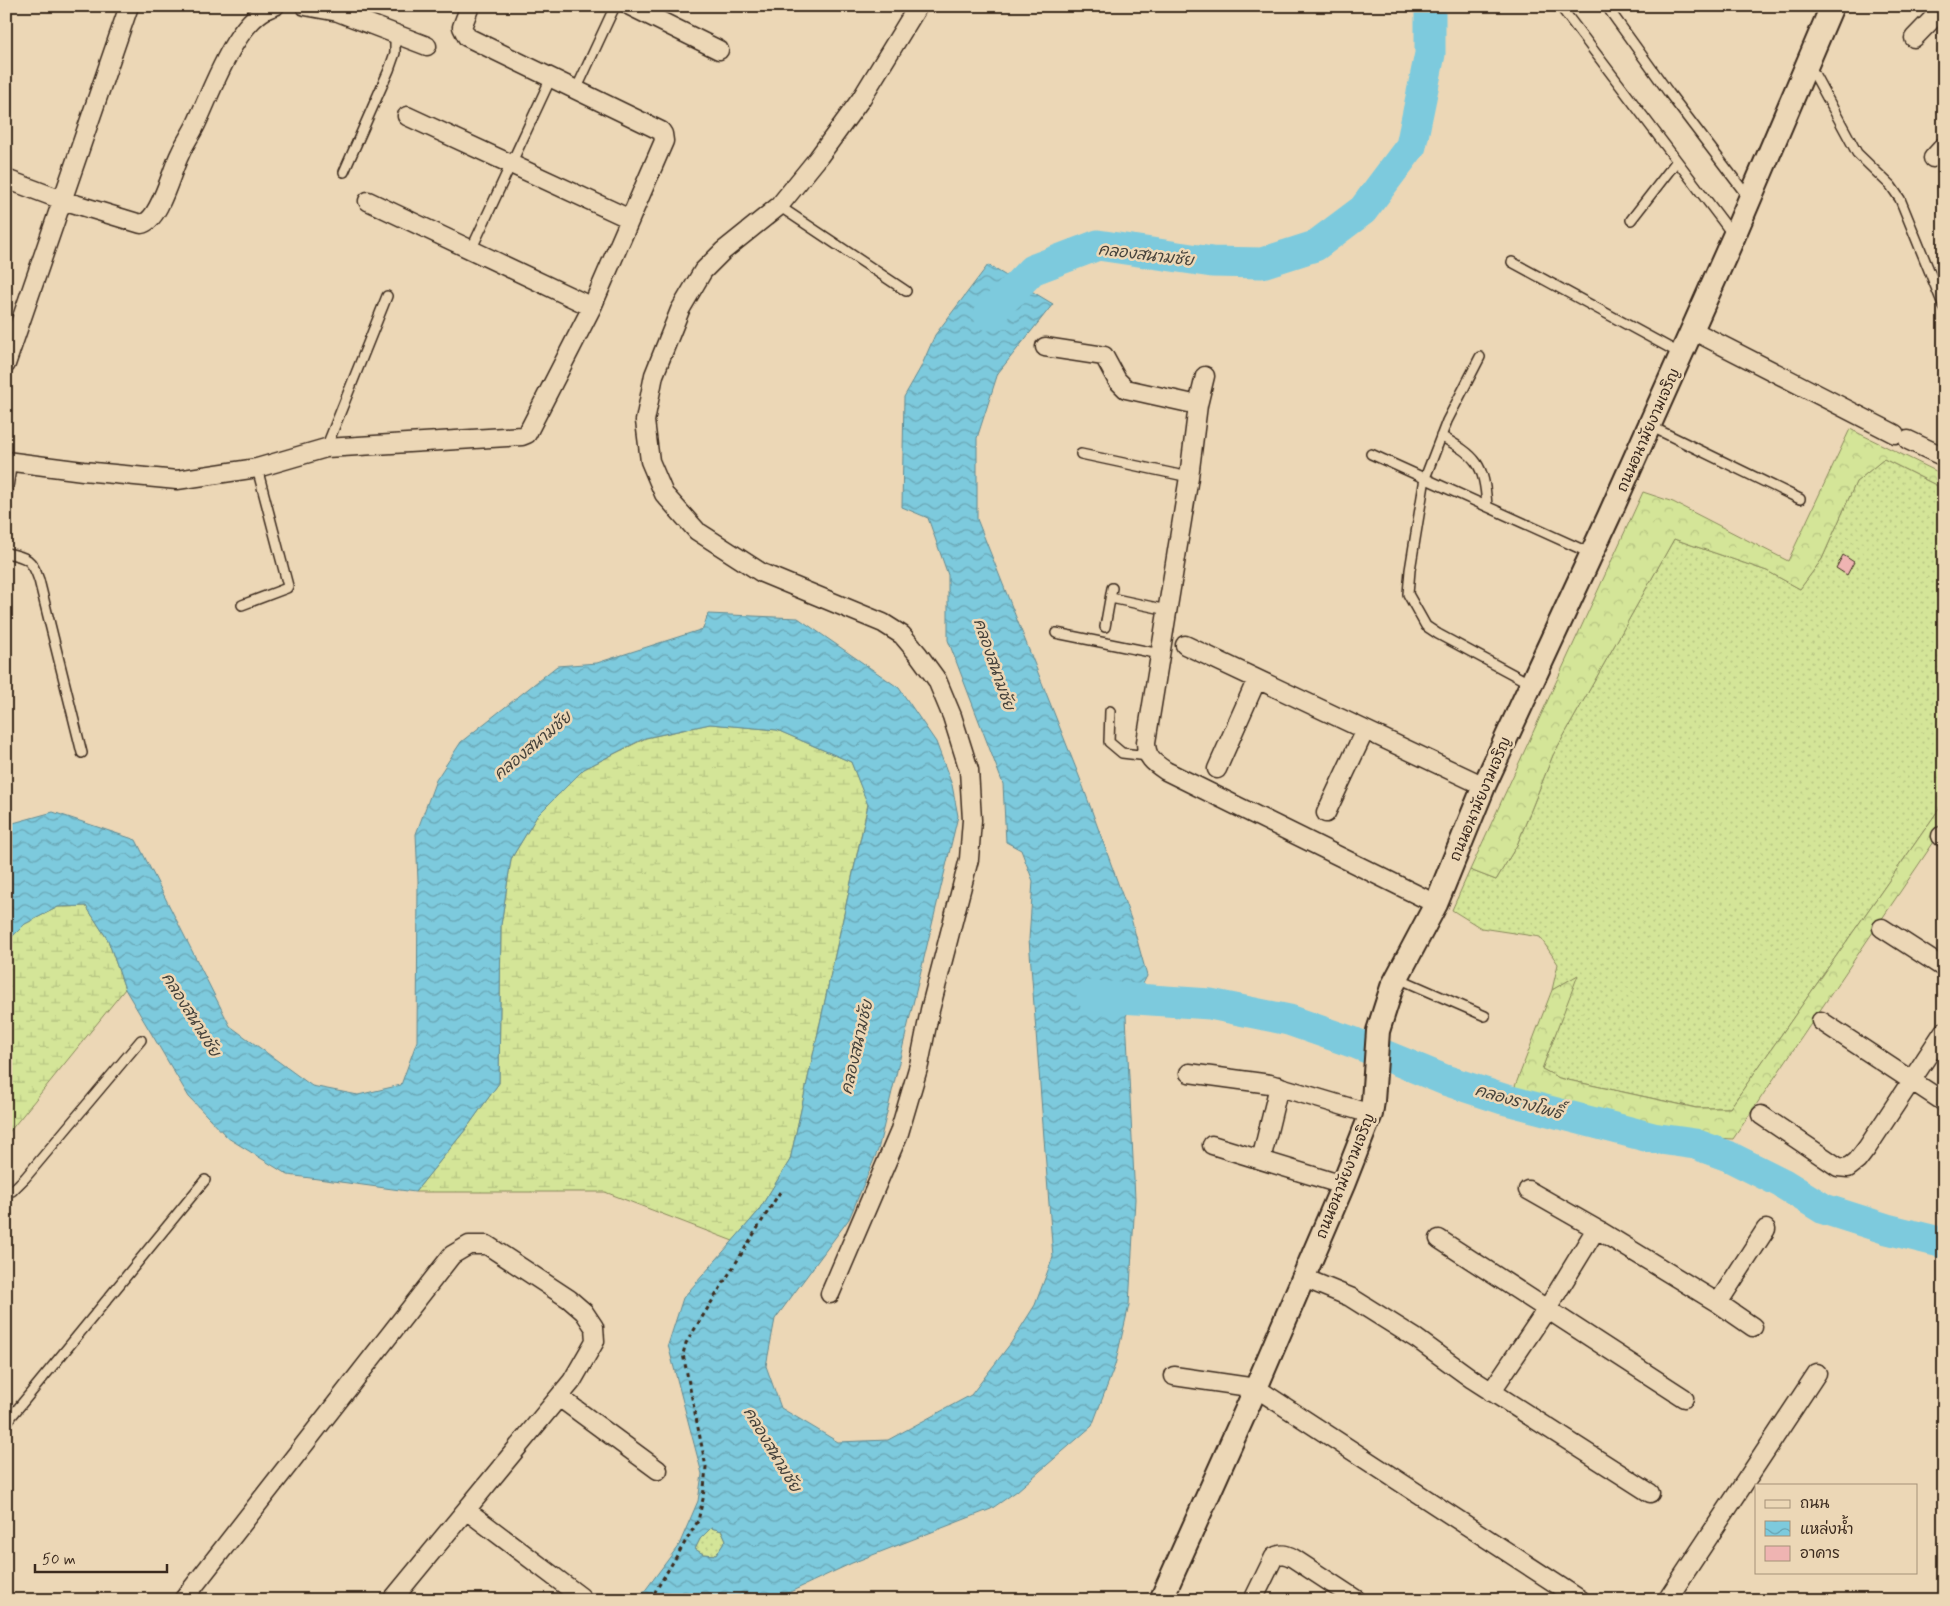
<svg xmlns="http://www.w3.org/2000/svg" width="1950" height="1606" font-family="Mynerve,'Playpen Sans Thai',sans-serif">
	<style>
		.grass { fill: url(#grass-dots); stroke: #88885b }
		.forest { fill: url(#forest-crowns); stroke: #88885b }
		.wetland { fill: url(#wetland-marsh); stroke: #88885b }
		.water { fill: url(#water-waves); stroke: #638a91; fill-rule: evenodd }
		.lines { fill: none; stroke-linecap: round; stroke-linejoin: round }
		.river { stroke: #7dcadd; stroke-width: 31 }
		.building { fill: #efb4b2; stroke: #3b2a1e }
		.service-casing { stroke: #3b2a1e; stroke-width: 12 }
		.minor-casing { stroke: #3b2a1e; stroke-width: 21 }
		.tertiary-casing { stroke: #3b2a1e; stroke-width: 26 }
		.path { stroke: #3b2a1e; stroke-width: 3; stroke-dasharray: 4 4; stroke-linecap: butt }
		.service { stroke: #ecd7b6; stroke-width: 9 }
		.minor { stroke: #ecd7b6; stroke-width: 18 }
		.tertiary { stroke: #ecd7b6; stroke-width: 22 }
		.labels { text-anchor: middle; stroke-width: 5; stroke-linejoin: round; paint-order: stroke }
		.street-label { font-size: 15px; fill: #3b2a1e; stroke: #ecd7b6 }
		.water-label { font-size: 16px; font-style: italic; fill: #45423b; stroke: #ecd7b6 }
	</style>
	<defs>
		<pattern id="grass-dots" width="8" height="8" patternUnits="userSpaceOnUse" patternTransform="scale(1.25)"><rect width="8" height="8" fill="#d4e598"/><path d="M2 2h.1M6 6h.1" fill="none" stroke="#b7c583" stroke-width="1.8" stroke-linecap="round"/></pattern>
		<pattern id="forest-crowns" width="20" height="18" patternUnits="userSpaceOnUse" patternTransform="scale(1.25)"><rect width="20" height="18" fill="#d4e598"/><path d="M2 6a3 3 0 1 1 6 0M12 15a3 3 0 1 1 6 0" fill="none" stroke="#b7c583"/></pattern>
		<pattern id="wetland-marsh" width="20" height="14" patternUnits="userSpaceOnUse" patternTransform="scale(1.25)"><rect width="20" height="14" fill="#d4e598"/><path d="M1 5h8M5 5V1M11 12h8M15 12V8" fill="none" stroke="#b7c583"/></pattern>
		<pattern id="water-waves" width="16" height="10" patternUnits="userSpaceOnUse" patternTransform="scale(1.25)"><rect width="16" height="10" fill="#7dcadd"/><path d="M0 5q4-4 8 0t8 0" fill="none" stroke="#68a4b3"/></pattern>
	</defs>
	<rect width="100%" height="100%" fill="#ecd7b6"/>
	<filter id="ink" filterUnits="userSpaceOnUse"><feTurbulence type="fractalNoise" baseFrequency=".02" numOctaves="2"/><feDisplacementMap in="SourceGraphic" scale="10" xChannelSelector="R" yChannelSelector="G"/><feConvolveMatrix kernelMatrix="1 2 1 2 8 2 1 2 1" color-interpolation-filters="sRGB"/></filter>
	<g filter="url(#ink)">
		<path class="grass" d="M 1884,459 L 1944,489 L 1944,802 L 1730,1108 L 1697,1108 L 1559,1078 L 1542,1069 L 1577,976 L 1552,990 L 1558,964 L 1540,937 L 1481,928 L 1452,910 L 1470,870 L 1496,880 L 1517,845 L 1553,755 L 1674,539 L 1767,571 L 1800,589 L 1822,559 L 1856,482 Z
			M 711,1528 L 722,1531 L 726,1540 L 716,1555 L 703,1554 L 695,1549 L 700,1539 Z"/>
		<path class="forest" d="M 1850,429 L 1944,475 L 1944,489 L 1884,459 L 1856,482 L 1822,559 L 1800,589 L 1767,571 L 1674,539 L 1553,755 L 1517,845 L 1496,880 L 1470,870 L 1643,492 L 1673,502 L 1788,561 Z
			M 1944,802 L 1944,827 L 1733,1139 L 1685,1136 L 1533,1099 L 1514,1089 L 1552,990 L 1578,975 L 1542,1069 L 1559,1078 L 1696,1108 L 1730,1108 Z"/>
		<path class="wetland" d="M 710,724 L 777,730 L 851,762 L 868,804 L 790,1160 L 757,1213 L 733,1241 L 605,1192 L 415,1192 L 466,1129 L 499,1083 L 501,925 L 511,859 L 537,816 L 584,769 L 646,738 Z
			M 86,906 L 108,940 L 125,989 L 6,1136 L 6,943 L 25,924 L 58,907 Z"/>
		<path class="water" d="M 988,265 L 1053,304 L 998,373 L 977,438 L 977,519 L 1081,781 L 1132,922 L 1147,976 L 1126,1016 L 1135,1199 L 1129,1305 L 1115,1365 L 1092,1426 L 1017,1491 L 991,1509 L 852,1563 L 773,1600 L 638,1600 L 679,1545 L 698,1501 L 702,1474 L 668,1345 L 683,1298 L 757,1213 L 790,1160 L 868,805 L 851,762 L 777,730 L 710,724 L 645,738 L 584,769 L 537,816 L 511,859 L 501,925 L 499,1083 L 466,1129 L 415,1192 L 288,1175 L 228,1138 L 189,1097 L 125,989 L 108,940 L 86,906 L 58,907 L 25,924 L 6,943 L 6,825 L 53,812 L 136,840 L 230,1026 L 312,1086 L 358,1095 L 401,1085 L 417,1041 L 418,881 L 416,834 L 436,780 L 461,742 L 557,666 L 597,663 L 703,629 L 708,614 L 798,618 L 899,688 L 936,742 L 952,785 L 958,816 L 878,1150 L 849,1219 L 775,1319 L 766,1366 L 781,1408 L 838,1442 L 888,1440 L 971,1395 L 1011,1343 L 1035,1305 L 1053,1257 L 1029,939 L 1033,881 L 1021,850 L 1006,842 L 1003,784 L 948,640 L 948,575 L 928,518 L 902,507 L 904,397 L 921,367 L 935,335 ZM 711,1528 L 722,1531 L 726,1540 L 716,1555 L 703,1554 L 695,1549 L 700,1539 Z"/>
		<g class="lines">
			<path class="river" d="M 989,315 L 1032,270 L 1098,245 L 1212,262 L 1262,263 L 1315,246 L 1363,210 L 1411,146 L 1430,54 L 1430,6
				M 1092,996 L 1210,1004 L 1289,1020 L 1355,1043 L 1445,1080 L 1503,1099 L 1653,1138 L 1695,1144 L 1728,1156 L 1782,1183 L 1824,1209 L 1887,1229 L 1944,1243"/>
		</g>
		<path class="building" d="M 1843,555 L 1854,562 L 1847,575 L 1836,568 Z"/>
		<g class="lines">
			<g class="service-casing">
				<path id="service" d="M 1560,6 L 1733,235
					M 1610,11 L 1669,93 L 1748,197
					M 1810,66 L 1857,153 L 1891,186 L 1900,199 L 1944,307
					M 576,90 L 615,6
					M 344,172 L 389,70 L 395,53 L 395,34
					M 779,206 L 906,291
					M 1631,220 L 1676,162
					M 471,250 L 551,78
					M 1512,262 L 1681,354
					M 1480,357 L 1447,421 L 1425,478 L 1410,570 L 1408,594 L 1426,626 L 1438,634 L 1531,684
					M 1650,426 L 1800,499
					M 1441,436 C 1477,457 1484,463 1487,506
					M 326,448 L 387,296
					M 1081,454 L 1189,477
					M 1371,454 L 1592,554
					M 6,500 L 12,461
					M 6,553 C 27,557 32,559 39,580 L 82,753
					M 1111,598 L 1167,610
					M 242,605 L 287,588 L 288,586 L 257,468
					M 1105,627 L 1112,588
					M 1056,633 L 1160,654
					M 1110,711 L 1109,742 L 1122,753 L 1148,756
					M 1398,978 L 1485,1016
					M 6,1191 L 12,1191 L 25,1178 L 141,1040
					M 6,1423 L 205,1180"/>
			</g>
			<g class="minor-casing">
				<path id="minor" d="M 305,6 L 338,12 L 427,46
					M 630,6 L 719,50
					M 1914,38 L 1944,7
					M 407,116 L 630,219
					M 1933,158 L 1944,146
					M 6,179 L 62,200 L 141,224 C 160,221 171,171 180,154 C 185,142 193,132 198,120 C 213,88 238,15 275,6
					M 368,201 L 592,307
					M 1692,330 L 1895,434
					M 1045,347 L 1104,356 L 1117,380 L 1126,389 L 1198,405
					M 6,364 L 129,6
					M 1205,376 L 1198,405 L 1189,477 L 1146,742 C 1146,758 1154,763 1166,771 L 1436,904
					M 1908,440 L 1944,457
					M 6,461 L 83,471 L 177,480 L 257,468 L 326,448 L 522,436 L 527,434 L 592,307 L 664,141 L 663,134 L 661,131 L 467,37 L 462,27 L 470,6
					M 1185,645 L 1484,786
					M 1217,769 L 1257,679
					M 1326,813 L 1365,730
					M 1941,836 L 1944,838
					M 1882,928 L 1944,968
					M 1821,1021 L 1944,1102
					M 1189,1073 L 1270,1084 L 1371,1114
					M 1761,1115 L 1838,1167 L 1848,1168 L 1857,1161 L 1867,1148 L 1944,1031
					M 1212,1145 L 1343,1185
					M 1261,1160 L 1279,1086
					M 1528,1190 L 1600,1231 L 1718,1303 L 1766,1229
					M 1439,1239 L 1684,1398
					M 1304,1278 L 1350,1297 L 1417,1339 L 1472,1379 L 1650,1493
					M 830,1294 L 899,1133 L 919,1065 L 930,1010 L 969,859 L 972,820 L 969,770 L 952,716 L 937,680 L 918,654 L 902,635 L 883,623 L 762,573 L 697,531 L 664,494 L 650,461 L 645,421 L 654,375 L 680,310 L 703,271 L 723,251 L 779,206 L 818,158 L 861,99 L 918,6
					M 1718,1303 L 1753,1327
					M 1174,1376 L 1256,1388 L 1581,1600
					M 1491,1392 L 1547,1309 L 1596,1229
					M 559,1397 L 658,1470
					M 466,1510 L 581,1597
					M 183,1600 L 452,1255 L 469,1245 L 487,1245 L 569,1299 L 584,1312 L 594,1327 L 595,1341 L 572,1381 L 392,1600
					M 1253,1600 L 1274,1557 C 1281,1553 1286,1554 1293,1558 L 1357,1600
					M 1667,1600 L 1817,1373"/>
			</g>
			<g class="tertiary-casing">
				<path id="tertiary" d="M 1161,1600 L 1256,1388 L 1343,1185 L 1365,1129 L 1371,1114 L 1373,1101 L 1378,1031 L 1392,987 L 1436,904 L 1484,786 L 1609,516 L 1734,236 L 1832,6"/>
			</g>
			<path class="path" d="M 650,1600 L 698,1521 L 703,1499 L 706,1467 L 683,1354 L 686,1343 L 780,1192"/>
			<use href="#service" class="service"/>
			<use href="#minor" class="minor"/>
			<use href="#tertiary" class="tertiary"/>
		</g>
	</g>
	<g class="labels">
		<g class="street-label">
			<text transform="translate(1648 430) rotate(-66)" y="5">ถนนอนามัยงามเจริญ</text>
			<text transform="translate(1480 799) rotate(-67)" y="5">ถนนอนามัยงามเจริญ</text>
			<text transform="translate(1345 1176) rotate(-68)" y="5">ถนนอนามัยงามเจริญ</text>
		</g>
		<g class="water-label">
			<text transform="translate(1146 254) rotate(7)" y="6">คลองสนามชัย</text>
			<text transform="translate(995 664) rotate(71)" y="6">คลองสนามชัย</text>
			<text transform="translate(532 745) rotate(-40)" y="6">คลองสนามชัย</text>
			<text transform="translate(192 1014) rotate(58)" y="6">คลองสนามชัย</text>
			<text transform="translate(856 1047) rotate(-77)" y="6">คลองสนามชัย</text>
			<text transform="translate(1519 1101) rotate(16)" y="6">คลองรางโพธิ์</text>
			<text transform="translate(773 1449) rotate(59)" y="6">คลองสนามชัย</text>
		</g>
	</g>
	<rect width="1950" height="1606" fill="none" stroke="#ecd7b6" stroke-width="25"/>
	<rect x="12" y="12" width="1925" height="1581" fill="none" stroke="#3b2a1e" stroke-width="2" filter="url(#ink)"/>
	<rect x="1755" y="1484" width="162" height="90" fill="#ecd7b6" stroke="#a59279"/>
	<rect x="1765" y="1500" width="25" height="8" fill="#ecd7b6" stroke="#a59279"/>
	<text x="1800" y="1508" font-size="15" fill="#3b2a1e">ถนน</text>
	<rect x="1765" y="1521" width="25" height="15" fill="url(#water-waves)" stroke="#a59279"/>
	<text x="1800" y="1534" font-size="15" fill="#3b2a1e">แหล่งน้ำ</text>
	<rect x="1765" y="1546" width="25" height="15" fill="#efb4b2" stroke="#a59279"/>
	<text x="1800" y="1558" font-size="15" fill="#3b2a1e">อาคาร</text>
	<path d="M35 1564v8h132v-8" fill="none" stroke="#3b2a1e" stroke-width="2.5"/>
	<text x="42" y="1564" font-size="15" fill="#3b2a1e" stroke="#ecd7b6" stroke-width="4" paint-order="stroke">50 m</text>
</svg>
